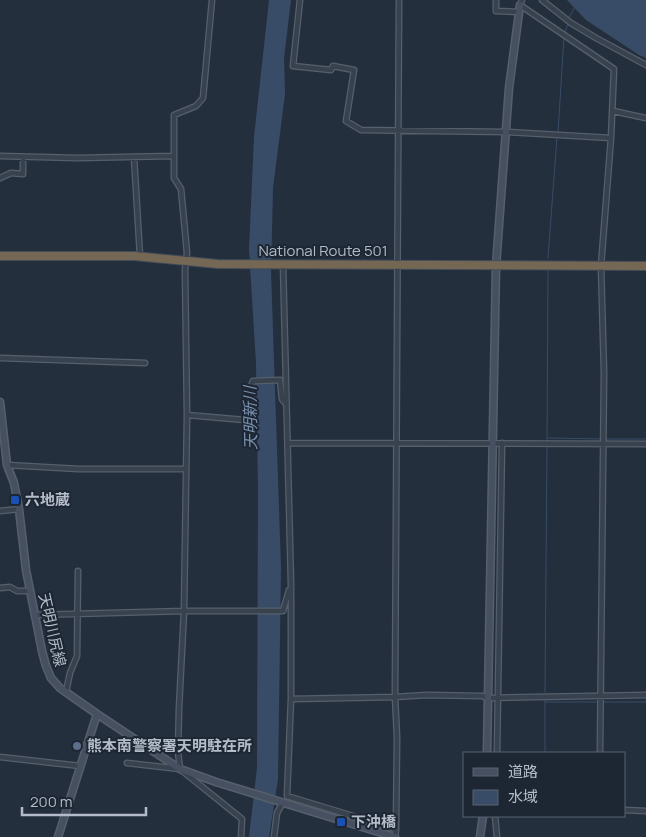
<svg xmlns="http://www.w3.org/2000/svg" width="646" height="837" font-family="Manrope,'Noto Sans JP',sans-serif">
	<style>
		.water { fill: #394c67 }
		.lines { fill: none; stroke-linecap: round; stroke-linejoin: round }
		.stream { stroke: #394c67; stroke-width: 1 }
		.street-casing { stroke: #565f6c; stroke-width: 7 }
		.secondary-casing { stroke: #565f6c; stroke-width: 9 }
		.highway-casing { stroke: #434c59; stroke-width: 10 }
		.street { stroke: #38414e; stroke-width: 4.5 }
		.secondary { stroke: #465061; stroke-width: 6 }
		.highway { stroke: #746855; stroke-width: 8 }
		.transit-dot { fill: #1a4fb4; stroke: #1d2633; stroke-width: 2 }
		.service-dot { fill: #5c6f8a; stroke: #1d2633; stroke-width: 2 }
		.labels { text-anchor: middle; stroke-width: 4; stroke-linejoin: round; paint-order: stroke }
		.street-label { font-size: 15px; fill: #b4bcc9; stroke: #1d2633 }
		.poi-label { font-size: 15px; font-weight: bold; fill: #b4bcc9; stroke: #1d2633; text-anchor: start }
		.water-label { font-size: 16px; font-style: italic; fill: #7c92b1; stroke: #1d2633 }
	</style>
	<rect width="100%" height="100%" fill="#242f3e"/>
	<path class="water" d="M 269,0 L 291,0 L 284,58 L 285,94 L 273,188 L 271,272 L 281,568 L 278,779 L 269,837 L 249,837 L 257,768 L 258,490 L 256,363 L 249,249 L 254,137 Z
		M 567,0 L 646,0 L 646,58 L 639,55 L 586,20 Z"/>
	<g class="lines">
		<path class="stream" d="M 568,19 L 575,7
			M 565,33 L 568,23
			M 558,133 L 564,37
			M 548,258 L 557,137
			M 548,438 L 602,439
			M 606,439 L 646,439
			M 547,441 L 548,270
			M 545,692 L 547,445
			M 545,702 L 646,702
			M 545,753 L 545,700"/>
		<g class="street-casing">
			<path id="street" d="M 300,0 L 293,66 L 331,70 L 333,66 L 354,70 L 346,121 L 361,130 L 506,132 L 611,138
				M 496,0 L 496,11 L 519,12
				M 522,0 L 520,5 L 614,69 L 611,138 L 601,266 L 604,373 L 600,753
				M 542,0 L 571,23 L 596,38 L 646,65
				M 613,111 L 646,118
				M 0,156 L 77,158 L 173,156
				M 134,157 L 140,256
				M 0,178 L 11,173 L 23,174 L 23,157
				M 283,264 L 291,584 L 291,699 L 287,796 L 396,829
				M 0,358 L 145,363
				M 187,415 L 245,420 L 252,397 L 250,389 L 253,381 L 280,380 L 282,399 L 286,404
				M 288,443 L 646,444
				M 7,465 L 79,469 L 185,469
				M 0,511 L 19,509
				M 0,588 L 10,587 L 17,591 L 30,591
				M 35,615 L 184,611 L 283,611 L 289,590
				M 66,692 L 70,673 L 77,656 L 78,571
				M 291,699 L 395,697 L 426,695 L 483,696 L 487,698 L 646,695
				M 497,753 L 502,443
				M 0,757 L 80,766
				M 127,763 L 180,769 L 242,819 L 241,837
				M 180,769 L 178,752 L 179,708 L 184,611 L 187,415 L 185,270 L 187,253 L 181,189 L 174,178 L 174,115 L 196,106 L 203,98 L 212,0
				M 625,810 L 646,811
				M 495,816 L 497,837
				M 274,837 L 277,813 L 283,802
				M 395,837 L 396,829 L 397,737 L 395,697 L 399,0"/>
		</g>
		<g class="secondary-casing">
			<path id="secondary" d="M 0,402 L 7,465 L 14,483 L 19,509 L 26,570 L 42,651 L 46,666 L 51,678 L 60,688 L 97,714 L 58,837
				M 97,714 L 180,769 L 216,782 L 395,837
				M 487,753 L 496,266 L 509,88 L 520,5
				M 480,837 L 483,816"/>
		</g>
		<g class="highway-casing">
			<path id="highway" d="M 0,256 L 134,256 L 218,264 L 646,266"/>
		</g>
		<use href="#street" class="street"/>
		<use href="#secondary" class="secondary"/>
		<use href="#highway" class="highway"/>
	</g>
	<g class="transit-dot">
		<rect x="10" y="495" width="10" height="10" rx="2.5"/>
		<rect x="336" y="817" width="10" height="10" rx="2.5"/>
	</g>
	<circle class="service-dot" cx="77" cy="746" r="5"/>
	<g class="labels">
		<g class="street-label">
			<text x="323" y="256">National Route 501</text>
			<text transform="translate(52 630) rotate(77)" y="5">天明川尻線</text>
		</g>
		<g class="poi-label">
			<text x="25" y="505">六地蔵</text>
			<text x="87" y="751">熊本南警察署天明駐在所</text>
			<text x="351" y="827">下沖橋</text>
		</g>
		<g class="water-label">
			<text transform="translate(250 418) rotate(-91)" y="6">天明新川</text>
		</g>
	</g>
	<rect x="463" y="752" width="162" height="65" fill="#1d2633" stroke="#59626f"/>
	<rect x="473" y="768" width="25" height="8" fill="#465061" stroke="#59626f"/>
	<text x="508" y="777" font-size="15" fill="#b4bcc9">道路</text>
	<rect x="473" y="790" width="25" height="15" fill="#394c67" stroke="#59626f"/>
	<text x="508" y="802" font-size="15" fill="#b4bcc9">水域</text>
	<path d="M22 807v8h124v-8" fill="none" stroke="#b4bcc9" stroke-width="2.5"/>
	<text x="30" y="807" font-size="15" fill="#b4bcc9" stroke="#1d2633" stroke-width="4" paint-order="stroke">200 m</text>
</svg>
